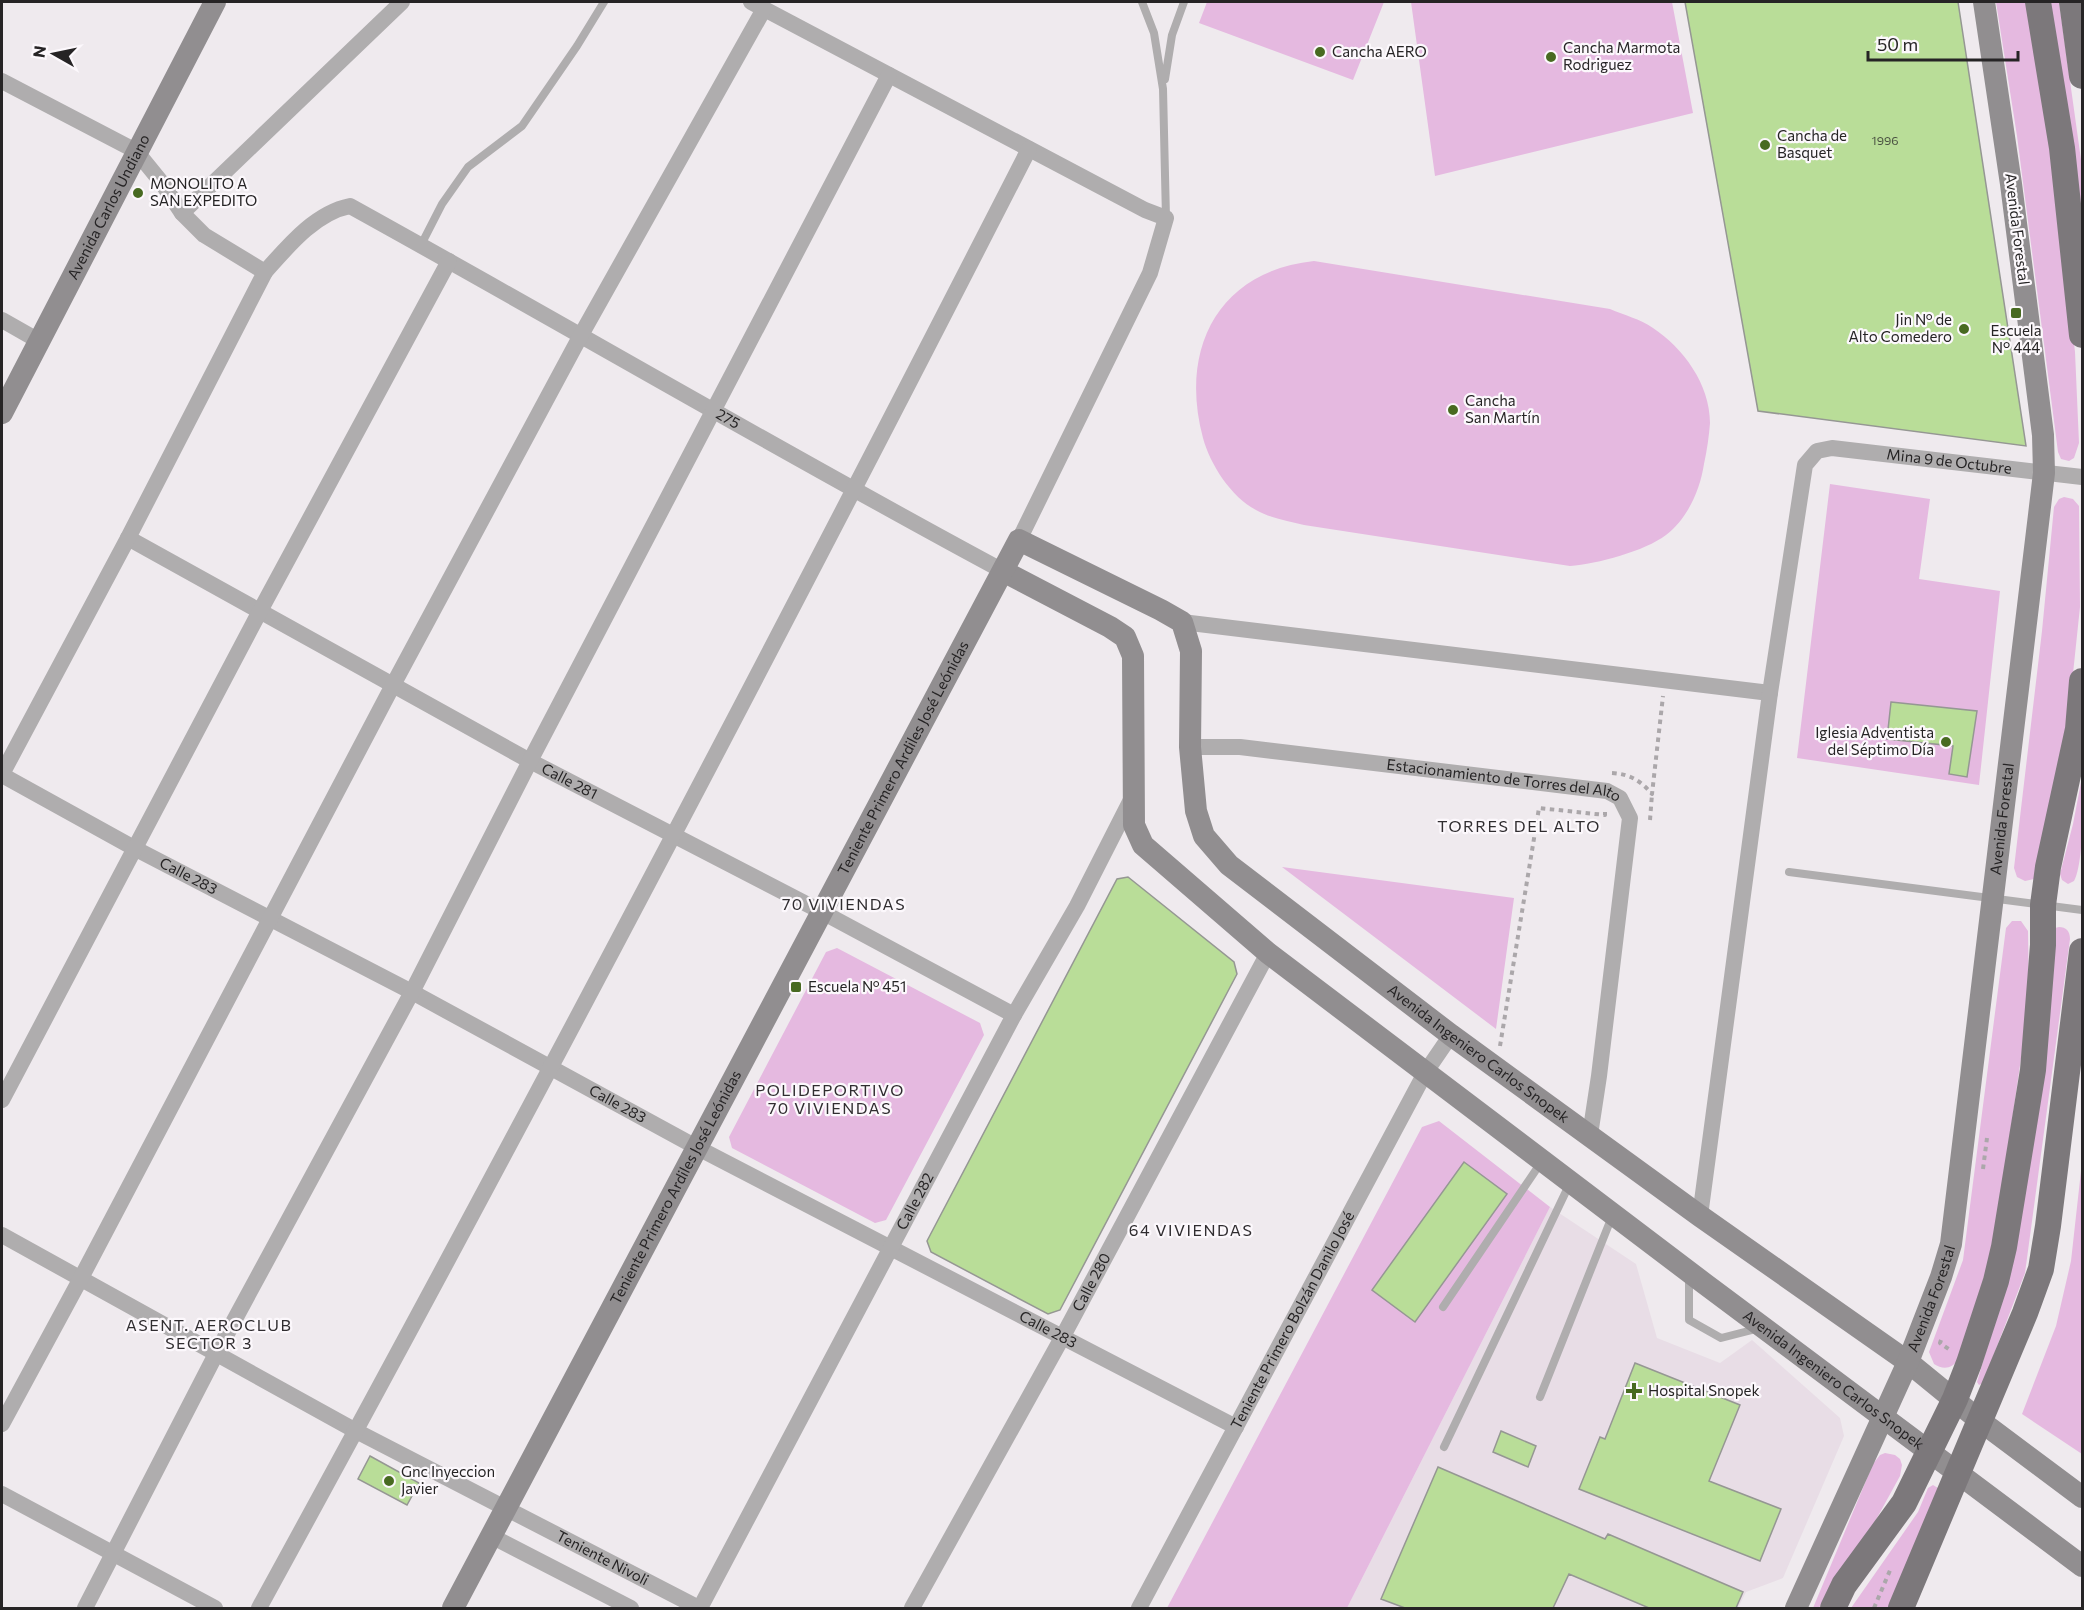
<svg xmlns="http://www.w3.org/2000/svg" width="2084" height="1610" font-family="Commissioner,sans-serif">
	<style>
		.built { fill: #e8dde6 }
		.green { fill: #e5b9e0 }
		.building { fill: #b9dd98; stroke: #959793; stroke-width: 1.5 }
		.lines { fill: none; stroke-linecap: round; stroke-linejoin: round }
		.path { stroke: #aba7aa; stroke-width: 4; stroke-dasharray: 4.5 4.5; stroke-linecap: butt }
		.lane { stroke: #afadae; stroke-width: 8 }
		.street { stroke: #afadae; stroke-width: 16 }
		.secondary { stroke: #918e90; stroke-width: 22 }
		.primary { stroke: #7c787b; stroke-width: 26 }
		.poi-dot { fill: #486a21; stroke: #fcf8fc; stroke-width: 2 }
		.labels { text-anchor: middle; stroke-width: 4.5; stroke-linejoin: round; paint-order: stroke }
		.number-label { font-size: 12px; fill: #4b5242 }
		.poi-label { font-size: 15px; fill: #262425; stroke: #fcf8fc; text-anchor: start }
		.street-label { font-size: 15px; fill: #262425; stroke: #fcf8fc }
		.neighbourhood-label { font-size: 16px; letter-spacing: 1.5px; fill: #302d30; stroke: #fcf8fc }
	</style>
	<rect width="100%" height="100%" fill="#efeaee"/>
	<path class="built" d="M 1550,1207 L 1636,1264 L 1657,1338 L 1720,1363 L 1752,1340 L 1840,1418 L 1844,1436 L 1783,1578 L 1746,1592 L 1738,1608 L 1347,1608 Z"/>
	<path class="green" d="M 1207,2 L 1384,2 L 1353,80 L 1199,23 Z
		M 1411,2 L 1672,2 L 1693,113 L 1435,176 Z
		M 1996,2 L 2028,2 L 2048,128 L 2075,352 L 2079,443 L 2074,458 L 2069,461 L 2061,459 L 2058,452 L 2017,136 Z
		M 2049,2 L 2059,2 L 2082,167 L 2082,226 Z
		M 1314,261 L 1610,309 C 1624,315 1640,319 1653,328 C 1683,348 1710,384 1710,423 C 1709,436 1707,450 1704,464 C 1700,490 1688,518 1666,535 C 1645,551 1597,564 1570,566 L 1304,525 C 1288,521 1270,518 1256,510 C 1231,497 1210,464 1203,438 C 1179,349 1218,271 1314,261 Z
		M 1830,484 L 1930,499 L 1919,579 L 2000,591 L 1979,785 L 1797,758 Z
		M 2064,497 L 2073,499 L 2079,506 L 2080,607 L 2072,683 L 2061,765 L 2034,879 L 2025,881 L 2017,877 L 2014,868 L 2042,631 L 2054,507 L 2059,499 Z
		M 2082,777 C 2083,800 2084,863 2074,881 L 2068,884 L 2062,880 L 2060,874 L 2073,824 Z
		M 1282,867 L 1514,898 L 1496,1029 Z
		M 2012,921 L 2021,921 L 2028,931 L 2029,1003 L 1994,1245 L 1959,1359 C 1952,1369 1943,1370 1934,1364 L 1929,1352 L 1963,1260 L 2006,928 Z
		M 2059,927 C 2066,927 2070,931 2070,939 L 2025,1273 L 1983,1383 L 1979,1385 L 1977,1382 L 2010,1270 L 2055,928 Z
		M 837,948 L 980,1023 L 984,1035 L 886,1220 L 875,1223 L 732,1148 L 729,1137 L 826,952 Z
		M 1439,1121 L 1550,1207 L 1347,1608 L 1167,1608 L 1422,1127 Z
		M 2082,1162 L 2082,1454 L 2022,1414 L 2056,1326 L 2071,1261 Z
		M 1885,1453 L 1895,1455 L 1900,1459 L 1902,1465 L 1900,1476 L 1872,1527 L 1833,1580 L 1819,1608 L 1813,1608 L 1873,1464 L 1880,1455 Z
		M 1933,1485 L 1938,1488 L 1889,1608 L 1851,1608 L 1918,1512 L 1928,1488 Z"/>
	<path class="building" d="M 1685,2 L 1958,2 L 2026,446 L 1758,411 Z
		M 1891,702 L 1977,711 L 1967,777 L 1949,774 L 1953,746 L 1887,739 Z
		M 1128,877 L 1234,962 L 1237,974 L 1060,1310 L 1048,1314 L 931,1252 L 927,1241 L 1117,879 Z
		M 1464,1162 L 1507,1194 L 1415,1322 L 1372,1290 Z
		M 1635,1363 L 1740,1405 L 1709,1481 L 1781,1509 L 1760,1561 L 1579,1489 L 1600,1437 L 1605,1439 Z
		M 1501,1431 L 1536,1446 L 1528,1467 L 1493,1452 Z
		M 370,1456 L 419,1483 L 407,1505 L 358,1479 Z
		M 1438,1467 L 1605,1539 L 1608,1534 L 1743,1592 L 1736,1608 L 1649,1608 L 1569,1574 L 1553,1608 L 1405,1608 L 1381,1599 Z"/>
	<g class="lines">
		<path class="path" d="M 1612,773 C 1630,774 1641,781 1652,794 L 1663,696
			M 1650,820 L 1652,794
			M 1500,1046 L 1539,808 L 1605,815 L 1605,810
			M 1983,1169 L 1987,1138
			M 1941,1340 L 1940,1343 L 1950,1350
			M 1874,1608 L 1891,1568"/>
		<path class="lane" d="M 1142,2 L 1154,33 L 1163,89 L 1166,218
			M 1165,79 L 1172,35 L 1184,2
			M 421,245 L 442,204 L 468,167 L 522,126 L 577,46 L 604,2
			M 1789,872 L 2082,910
			M 1689,1275 L 1689,1320 L 1721,1338 L 1760,1328
			M 1443,1307 L 1542,1161
			M 1540,1397 L 1613,1214
			M 1444,1447 L 1570,1183"/>
		<g class="street">
			<path d="M 751,2 L 1145,210 L 1166,218 L 1150,273 L 1019,540"/>
			<path d="M 2,81 L 136,151 L 162,183 L 182,213 L 204,235 L 265,272"/>
			<path d="M 182,213 L 402,2"/>
			<path d="M 2,320 L 39,341"/>
			<path id="s1" d="M 128,538 L 530,761 L 822,912 L 1014,1015"/>
			<path d="M 1182,622 L 1770,693"/>
			<path id="s2" d="M 1190,747 L 1240,747 L 1607,791 L 1620,798 L 1630,818 L 1599,1076 L 1590,1135"/>
			<path id="s3" d="M 2,774 L 128,538 L 265,272 C 288,246 315,213 350,206 C 569,327 783,453 1003,571"/>
			<path id="s4" d="M 2,775 L 134,848 L 412,992 L 698,1148 L 1236,1427"/>
			<path d="M 2,1100 L 260,611 L 449,261"/>
			<path id="s5" d="M 1700,1216 L 1770,693 L 1805,465 L 1817,451 L 1832,448 L 2082,477"/>
			<path id="s6" d="M 2,1235 L 356,1431 L 699,1608"/>
			<path d="M 2,1424 L 81,1278 L 393,685 L 581,335 L 764,9"/>
			<path d="M 2,1494 L 215,1608"/>
			<path d="M 491,1536 L 631,1608"/>
			<path d="M 85,1608 L 216,1354 L 412,992 L 530,761 L 889,75"/>
			<path d="M 259,1608 C 523,1126 779,638 1029,149"/>
			<path id="s7" d="M 700,1608 L 1014,1015 L 1077,906 L 1133,796"/>
			<path id="s8" d="M 912,1608 L 1063,1336 L 1268,953"/>
			<path id="s9" d="M 1139,1608 L 1425,1073 L 1451,1035"/>
		</g>
		<g class="secondary">
			<path id="s10" d="M 2,413 L 215,2"/>
			<path id="s11" d="M 1003,571 L 1110,627 L 1125,637 L 1133,656 L 1134,825 L 1143,845 L 1268,953 L 1705,1284 L 2082,1566"/>
			<path id="s12" d="M 453,1608 L 1019,540 L 1161,610 L 1182,622 L 1191,651 L 1190,747 L 1196,811 L 1204,836 L 1229,865 L 1451,1035 L 1700,1216 L 1908,1362 L 1979,1420 L 2082,1497"/>
			<path id="s13" d="M 1796,1608 L 1908,1362 L 1941,1277 L 1951,1244 L 2039,515 L 2044,473 L 2043,435 L 2011,184 L 1984,2"/>
		</g>
		<path class="primary" d="M 2038,2 L 2062,148 L 2082,335
			M 2072,2 L 2082,76
			M 1833,1608 L 1844,1585 L 1904,1503 L 1955,1399 L 1969,1363 L 1996,1281 L 2004,1247 L 2033,1070 L 2043,945 L 2043,905 L 2048,867 L 2078,729 L 2082,681
			M 1901,1608 L 2025,1313 L 2041,1269 L 2048,1226 L 2082,951"/>
	</g>
	<g class="poi-dot">
		<circle cx="1320" cy="52" r="6"/>
		<circle cx="1551" cy="57" r="6"/>
		<circle cx="1765" cy="145" r="6"/>
		<circle cx="138" cy="193" r="6"/>
		<rect x="2010" y="307" width="12" height="12" rx="3"/>
		<circle cx="1964" cy="329" r="6"/>
		<circle cx="1453" cy="410" r="6"/>
		<circle cx="1946" cy="742" r="6"/>
		<rect x="790" y="981" width="12" height="12" rx="3"/>
		<path d="M1631 1382h6v6h6v6h-6v6h-6v-6h-6v-6h6z"/>
		<circle cx="389" cy="1481" r="6"/>
	</g>
	<g class="labels">
		<g class="number-label">
			<text x="1885" y="145">1996</text>
		</g>
		<g class="poi-label">
			<text x="1563" y="53">Cancha Marmota<tspan x="1563" dy="17">Rodriguez</tspan></text>
			<text x="1332" y="57">Cancha AERO</text>
			<text x="1777" y="141">Cancha de<tspan x="1777" dy="17">Basquet</tspan></text>
			<text x="150" y="189">MONOLITO A<tspan x="150" dy="17">SAN EXPEDITO</tspan></text>
			<text x="1952" y="325" text-anchor="end">Jin Nº de<tspan x="1952" dy="17">Alto Comedero</tspan></text>
			<text x="2016" y="336" text-anchor="middle">Escuela<tspan x="2016" dy="17">N° 444</tspan></text>
			<text x="1465" y="406">Cancha<tspan x="1465" dy="17">San Martín</tspan></text>
			<text x="1934" y="738" text-anchor="end">Iglesia Adventista<tspan x="1934" dy="17">del Séptimo Día</tspan></text>
			<text x="808" y="992">Escuela Nº 451</text>
			<text x="1648" y="1396">Hospital Snopek</text>
			<text x="401" y="1477">Gnc Inyeccion<tspan x="401" dy="17">Javier</tspan></text>
		</g>
		<g class="street-label">
			<text dy="5" stroke="none"><textPath href="#s10" startOffset="232">Avenida Carlos Undiano</textPath></text>
			<text transform="translate(2017 229) rotate(83)" y="5">Avenida Forestal</text>
			<text dy="5" stroke="none"><textPath href="#s3" startOffset="1110">275</textPath></text>
			<text dy="5" stroke="none"><textPath href="#s5" startOffset="910">Mina 9 de Octubre</textPath></text>
			<text dy="5" stroke="none"><textPath href="#s12" startOffset="962">Teniente Primero Ardiles José Leónidas</textPath></text>
			<text dy="5" stroke="none"><textPath href="#s1" startOffset="504">Calle 281</textPath></text>
			<text dy="5" stroke="none"><textPath href="#s2" startOffset="316">Estacionamiento de Torres del Alto</textPath></text>
			<text dy="5" stroke="none"><textPath href="#s13" startOffset="824">Avenida Forestal</textPath></text>
			<text dy="5" stroke="none"><textPath href="#s4" startOffset="212">Calle 283</textPath></text>
			<text dy="5" stroke="none"><textPath href="#s12" startOffset="1959">Avenida Ingeniero Carlos Snopek</textPath></text>
			<text dy="5" stroke="none"><textPath href="#s4" startOffset="698">Calle 283</textPath></text>
			<text dy="5" stroke="none"><textPath href="#s12" startOffset="476">Teniente Primero Ardiles José Leónidas</textPath></text>
			<text dy="5" stroke="none"><textPath href="#s7" startOffset="460">Calle 282</textPath></text>
			<text dy="5" stroke="none"><textPath href="#s8" startOffset="372">Calle 280</textPath></text>
			<text dy="5" stroke="none"><textPath href="#s13" startOffset="338">Avenida Forestal</textPath></text>
			<text dy="5" stroke="none"><textPath href="#s9" startOffset="326">Teniente Primero Bolzán Danilo José</textPath></text>
			<text dy="5" stroke="none"><textPath href="#s4" startOffset="1184">Calle 283</textPath></text>
			<text dy="5" stroke="none"><textPath href="#s11" startOffset="1224">Avenida Ingeniero Carlos Snopek</textPath></text>
			<text dy="5" stroke="none"><textPath href="#s6" startOffset="682">Teniente Nivoli</textPath></text>
		</g>
		<g class="neighbourhood-label">
			<text x="1519" y="832">TORRES DEL ALTO</text>
			<text x="844" y="910">70 VIVIENDAS</text>
			<text x="830" y="1096">POLIDEPORTIVO<tspan x="830" dy="18">70 VIVIENDAS</tspan></text>
			<text x="1191" y="1236">64 VIVIENDAS</text>
			<text x="209" y="1331">ASENT. AEROCLUB<tspan x="209" dy="18">SECTOR 3</tspan></text>
		</g>
	</g>
	<rect width="2084" height="1610" fill="none" stroke="#262425" stroke-width="6"/>
	<g transform="translate(54 54) rotate(279)" stroke="#fcf8fc" stroke-width="4.5" paint-order="stroke">
	<path d="M0-4.5L10 22L0 15L-10 22Z" fill="#262425"/>
	<text y="-9" font-size="16" font-weight="bold" text-anchor="middle" fill="#262425">N</text>
	</g>
	<path d="M1868 51v9h150v-9" fill="none" stroke="#262425" stroke-width="3"/>
	<text x="1877" y="51" font-size="18" fill="#262425" stroke="#fcf8fc" stroke-width="4.5" paint-order="stroke">50 m</text>
</svg>
